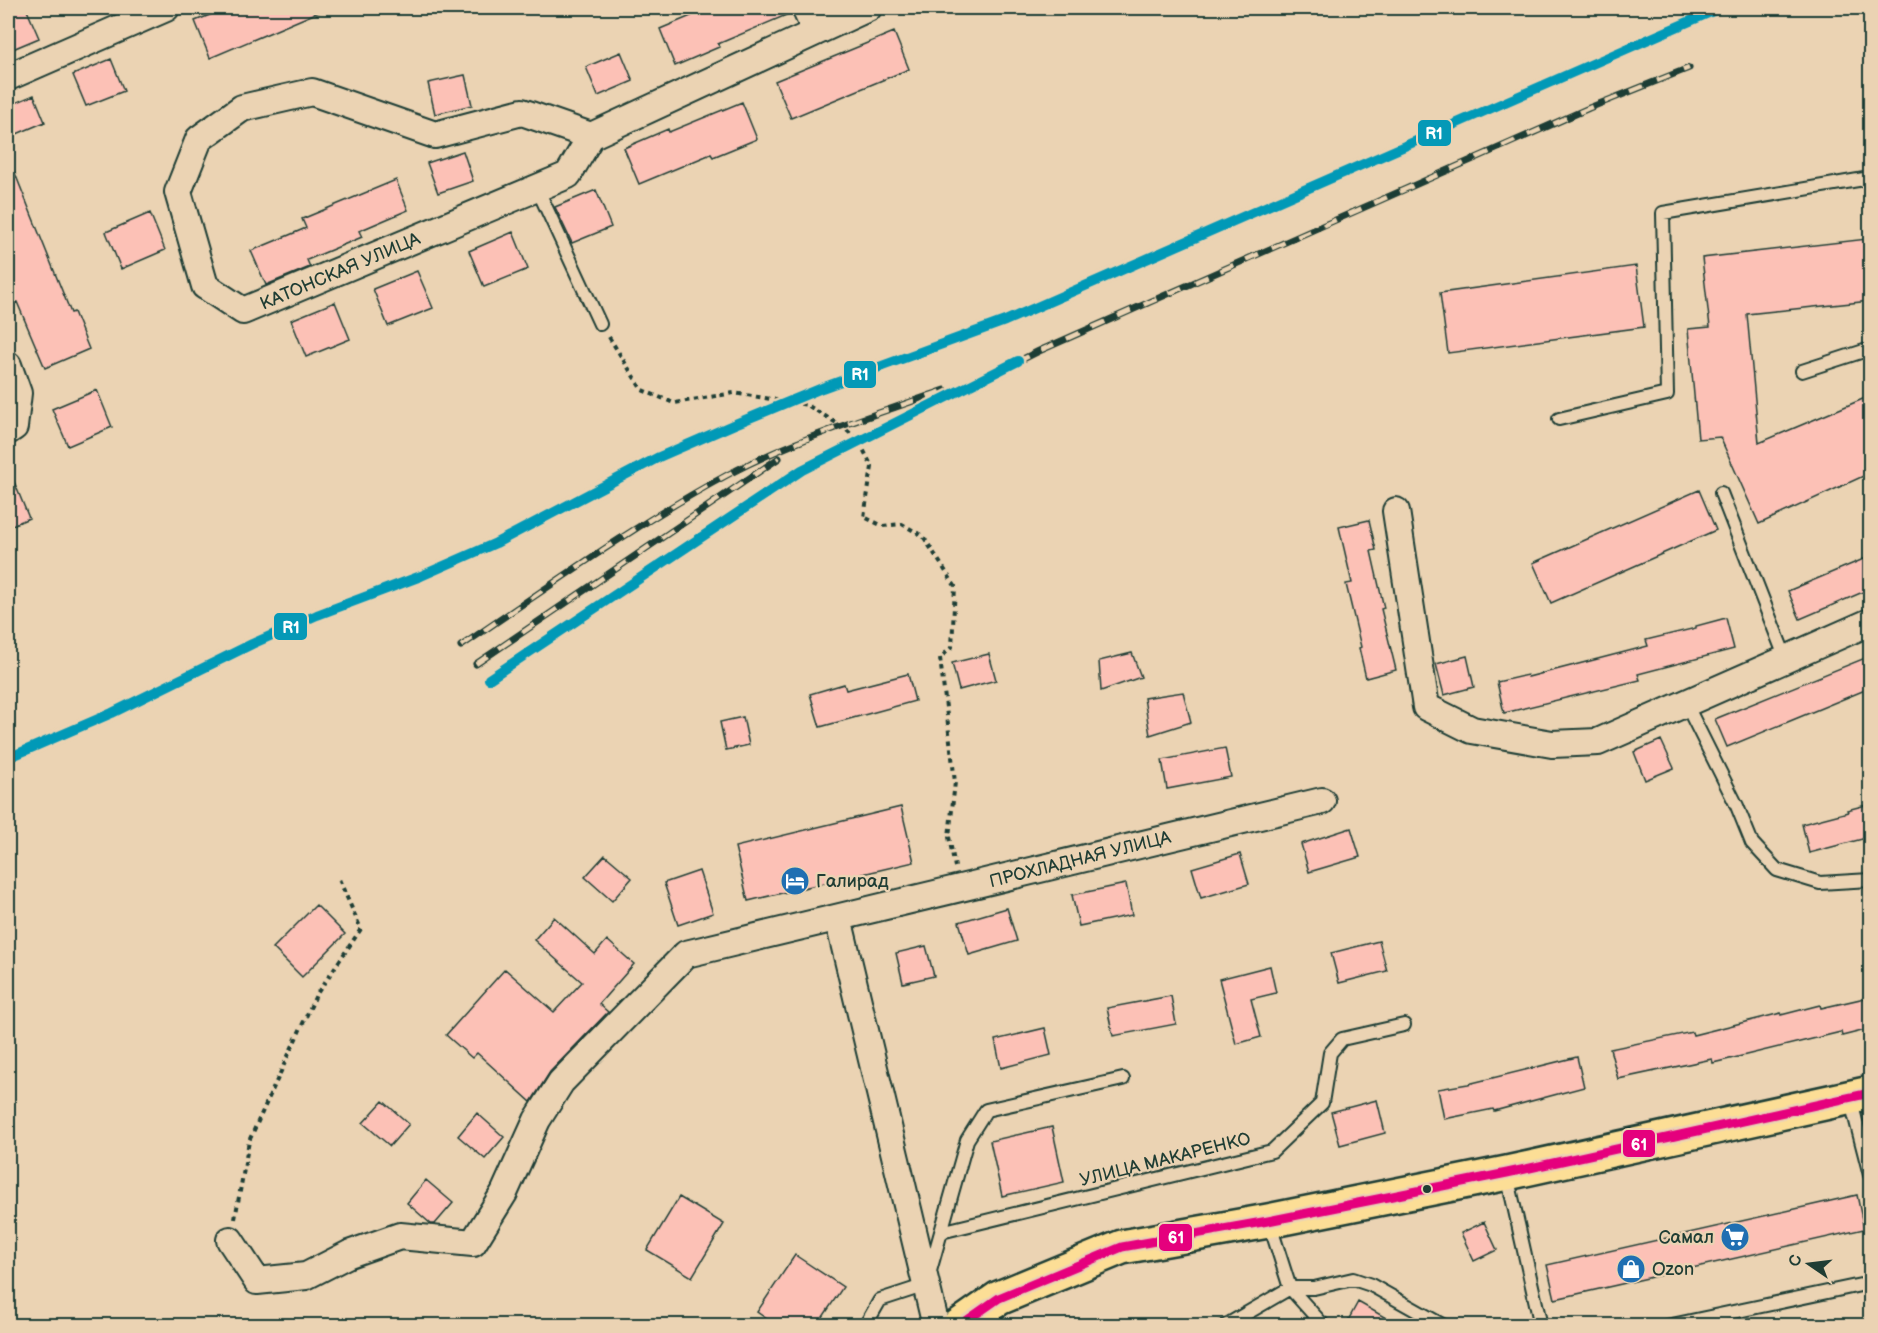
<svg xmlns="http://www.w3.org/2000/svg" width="1878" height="1333" font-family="'Balsamiq Sans',sans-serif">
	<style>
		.building { fill: #fcc1b6; stroke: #1f3d34; stroke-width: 1.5 }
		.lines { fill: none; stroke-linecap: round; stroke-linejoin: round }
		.service-casing { stroke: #1f3d34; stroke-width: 16 }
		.minor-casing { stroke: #1f3d34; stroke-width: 30 }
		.trunk-casing { stroke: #1f3d34; stroke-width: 38 }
		.path { stroke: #1f3d34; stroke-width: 4; stroke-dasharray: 4.5 4.5; stroke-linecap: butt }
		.service { stroke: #ebd3b3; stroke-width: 12 }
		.minor { stroke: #ebd3b3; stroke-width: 26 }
		.trunk { stroke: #fcde96; stroke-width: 33 }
		.rail-casing { stroke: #1f3d34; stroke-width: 7 }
		.rail { stroke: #ebd3b3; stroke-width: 4.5; stroke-dasharray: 14; stroke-linecap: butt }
		.bus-1-casing { stroke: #ebd3b3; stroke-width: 14 }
		.bus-1 { stroke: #e5007d; stroke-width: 9 }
		.rail-1-casing { stroke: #ebd3b3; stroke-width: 15 }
		.rail-1 { stroke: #0599b7; stroke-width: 10 }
		.bus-dot { fill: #1f3d34; stroke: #ebd3b3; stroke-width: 2 }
		.labels { text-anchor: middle; stroke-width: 4.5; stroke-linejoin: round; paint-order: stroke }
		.street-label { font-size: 18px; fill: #1f3d34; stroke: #ebd3b3 }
		.poi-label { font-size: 18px; fill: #1f3d34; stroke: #ebd3b3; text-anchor: start }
		.line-badge { stroke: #ebd3b3; stroke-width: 2 }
		.badge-label { font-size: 16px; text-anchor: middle; font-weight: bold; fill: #fff }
	</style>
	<rect width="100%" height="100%" fill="#ebd3b3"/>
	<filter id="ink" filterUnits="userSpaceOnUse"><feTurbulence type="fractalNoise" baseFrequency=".0167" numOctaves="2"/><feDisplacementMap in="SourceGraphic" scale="12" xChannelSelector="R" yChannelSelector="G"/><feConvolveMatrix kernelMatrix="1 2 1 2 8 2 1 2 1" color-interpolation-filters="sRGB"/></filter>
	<g filter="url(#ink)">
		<path class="building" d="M 18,8 L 26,8 L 39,38 L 8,51 L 8,12 Z
			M 227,8 L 328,8 L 210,58 L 195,21 Z
			M 710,8 L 790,8 L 791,13 L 718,44 L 719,47 L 675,66 L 660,29 Z
			M 894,32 L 909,69 L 791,118 L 775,81 Z
			M 621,52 L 633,81 L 598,96 L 586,67 Z
			M 111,59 L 124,91 L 86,106 L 73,75 Z
			M 465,75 L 472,105 L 435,114 L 428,83 Z
			M 34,95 L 45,122 L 12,136 L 8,124 L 8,106 Z
			M 742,102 L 757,139 L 713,157 L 711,154 L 639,184 L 624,148 L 668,129 L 669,132 Z
			M 463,151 L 473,181 L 438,193 L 427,163 Z
			M 8,156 L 71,313 L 74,312 L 89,349 L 45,368 L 17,302 L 15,303 L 8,286 Z
			M 396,180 L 408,210 L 359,231 L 362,237 L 307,260 L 310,267 L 266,285 L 251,251 L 306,228 L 302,219 Z
			M 596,190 L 611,227 L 572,243 L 555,207 Z
			M 150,213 L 165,250 L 121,269 L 106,232 Z
			M 513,232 L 528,269 L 484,287 L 469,251 Z
			M 1867,239 L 1870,275 L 1870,301 L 1747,314 L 1759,443 L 1870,396 L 1870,473 L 1759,524 L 1720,437 L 1698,439 L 1688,329 L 1710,327 L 1702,258 Z
			M 1636,266 L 1644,327 L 1448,353 L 1440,293 Z
			M 417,271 L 433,308 L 388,326 L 373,289 Z
			M 335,302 L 350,339 L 306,357 L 291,320 Z
			M 97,390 L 112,427 L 68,446 L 52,409 Z
			M 8,467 L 29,518 L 8,527 Z
			M 1699,490 L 1716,530 L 1551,603 L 1533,563 Z
			M 1369,520 L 1376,550 L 1371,551 L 1384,608 L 1381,609 L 1396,670 L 1366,678 L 1359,648 L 1361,647 L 1346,584 L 1352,583 L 1339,527 Z
			M 1866,558 L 1870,568 L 1870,589 L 1800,619 L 1788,591 Z
			M 1726,618 L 1734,649 L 1638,674 L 1640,680 L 1504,713 L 1497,682 L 1527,675 L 1528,677 L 1648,646 L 1646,640 L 1696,628 L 1696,626 Z
			M 1132,653 L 1141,677 L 1101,691 L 1099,661 Z
			M 989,654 L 996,680 L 959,690 L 952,663 Z
			M 1467,656 L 1474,687 L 1444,695 L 1436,664 Z
			M 1870,656 L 1870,688 L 1727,747 L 1715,719 Z
			M 908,674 L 915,701 L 820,727 L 810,694 L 844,684 L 846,690 Z
			M 1183,692 L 1191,722 L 1150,735 L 1144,698 Z
			M 743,717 L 749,745 L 726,750 L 720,722 Z
			M 1661,740 L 1674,768 L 1645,780 L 1634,752 Z
			M 1225,748 L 1231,777 L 1167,789 L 1162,760 Z
			M 1870,804 L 1870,837 L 1809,853 L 1802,824 L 1848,812 L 1847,810 Z
			M 901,807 L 914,862 L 748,901 L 735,847 Z
			M 1351,828 L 1360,857 L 1309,872 L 1301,844 Z
			M 1240,854 L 1249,884 L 1201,898 L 1192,868 Z
			M 605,855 L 632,878 L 612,901 L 585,877 Z
			M 699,871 L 713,913 L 678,925 L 664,883 Z
			M 1126,884 L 1132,915 L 1079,926 L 1072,895 Z
			M 316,905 L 345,934 L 302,977 L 273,948 Z
			M 1007,908 L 1017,941 L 969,955 L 959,922 Z
			M 554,917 L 595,954 L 607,940 L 634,964 L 599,1004 L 608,1012 L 550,1072 L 531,1102 L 477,1053 L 472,1058 L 446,1035 L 505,969 L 554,1012 L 582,982 L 534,940 Z
			M 1379,941 L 1387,971 L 1339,983 L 1331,953 Z
			M 926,946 L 934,976 L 903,983 L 896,953 Z
			M 1270,966 L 1276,993 L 1251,999 L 1261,1037 L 1236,1044 L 1219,979 Z
			M 1171,996 L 1176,1024 L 1113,1036 L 1107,1008 Z
			M 1865,998 L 1870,1019 L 1870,1029 L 1842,1036 L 1841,1032 L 1713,1063 L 1712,1059 L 1618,1079 L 1610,1049 L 1692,1032 L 1693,1035 L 1781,1013 L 1781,1015 L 1820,1005 L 1821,1008 Z
			M 1045,1028 L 1051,1055 L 1001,1068 L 995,1040 Z
			M 1577,1057 L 1584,1087 L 1494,1111 L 1493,1109 L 1444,1119 L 1438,1089 L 1468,1084 Z
			M 1377,1100 L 1385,1133 L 1340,1145 L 1331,1112 Z
			M 383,1101 L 409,1124 L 390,1146 L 363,1123 Z
			M 477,1113 L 504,1137 L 485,1159 L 458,1136 Z
			M 1052,1127 L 1064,1182 L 1002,1196 L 990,1141 Z
			M 426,1180 L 453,1203 L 435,1224 L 431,1224 L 407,1203 Z
			M 1857,1195 L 1864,1229 L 1555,1299 L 1547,1265 Z
			M 679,1197 L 724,1224 L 692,1277 L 647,1250 Z
			M 1484,1222 L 1497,1250 L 1474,1261 L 1461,1233 Z
			M 795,1255 L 843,1287 L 817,1326 L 777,1326 L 757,1312 Z
			M 1358,1302 L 1400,1326 L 1345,1326 Z"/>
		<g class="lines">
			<g class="service-casing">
				<path id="service" d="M 537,188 L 600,324
					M 1802,371 L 1870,349
					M 1559,419 L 1667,394 L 1663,213 L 1870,178
					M 1721,493 L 1786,659
					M 1685,702 L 1737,806 L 1752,843 L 1777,870 L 1820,883 L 1870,880
					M 1850,1098 L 1870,1175
					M 1507,1175 L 1541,1326
					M 1269,1222 L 1290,1288 L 1324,1326
					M 941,1232 L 1272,1151 L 1322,1103 L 1330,1053 L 1342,1039 L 1404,1025
					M 865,1326 L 880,1300 L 926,1285 L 967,1140 L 986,1110 L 1123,1079
					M 1225,1326 L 1290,1288 L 1314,1288 L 1353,1279 L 1371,1285 L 1444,1326
					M 1667,1326 L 1870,1283"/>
			</g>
			<g class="minor-casing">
				<path id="minor" d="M 805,8 L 816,32 L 868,8
					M 8,77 L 166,8
					M 591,136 L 522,112 L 435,135 L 312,92 L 242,108 L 199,139 L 178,192 L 205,286 L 243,311 L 568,175 L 591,136 L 816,32
					M 8,365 L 18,393 L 14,427 L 8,431
					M 1396,511 L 1426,707 L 1472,730 L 1552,744 L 1598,742 L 1870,622
					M 838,918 L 936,1326
					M 230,1240 L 257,1281 L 306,1276 L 349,1254 L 400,1236 L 473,1243 L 504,1193 L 537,1120 L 561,1082 L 686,954 L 1322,801"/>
			</g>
			<g class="trunk-casing">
				<path id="trunk" d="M 959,1326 L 999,1298 L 1122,1247 L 1268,1221 L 1507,1173 L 1870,1093"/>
			</g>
			<path class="path" d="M 609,337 L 642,390 L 674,403 L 734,393 L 807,405 L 843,427 L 859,441 L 872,467 L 864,517 L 883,526 L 902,524 L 923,536 L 955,586 L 952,647 L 940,658 L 955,782 L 949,837 L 955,867
				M 235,1219 L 249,1141 L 316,995 L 361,929 L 338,877"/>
			<use href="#service" class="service"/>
			<use href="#minor" class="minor"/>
			<use href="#trunk" class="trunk"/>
			<g class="rail-casing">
				<path id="rail" d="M 461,646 C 549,587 635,524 729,474 C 797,438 872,416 945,390
					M 476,664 L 779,458
					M 489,679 L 802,470 L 859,441 L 1039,351 L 1589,108 L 1689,68"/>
			</g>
			<use href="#rail" class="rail"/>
			<g class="bus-1-casing">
				<path id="bus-1" d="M 959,1326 L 999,1298 L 1122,1247 L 1268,1221 L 1507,1173 L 1870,1093"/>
			</g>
			<use href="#bus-1" class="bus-1"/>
			<g class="rail-1-casing">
				<path id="rail-1" d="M 489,679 L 802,470 L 1018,361
					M 8,758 L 112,713 L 252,644 L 317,615 L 421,576 L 496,543 L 659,457 L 735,424 L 822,388 L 1005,321 L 1720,8"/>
			</g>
			<use href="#rail-1" class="rail-1"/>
		</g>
	</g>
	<defs>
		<g id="hotel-disc" transform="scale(1.5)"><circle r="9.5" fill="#1f6fb2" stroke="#ebd3b3"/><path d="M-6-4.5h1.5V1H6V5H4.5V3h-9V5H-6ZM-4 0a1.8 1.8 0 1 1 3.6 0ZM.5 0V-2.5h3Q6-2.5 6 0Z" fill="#fff"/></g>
		<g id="supermarket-disc" transform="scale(1.5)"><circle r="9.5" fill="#1f6fb2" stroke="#ebd3b3"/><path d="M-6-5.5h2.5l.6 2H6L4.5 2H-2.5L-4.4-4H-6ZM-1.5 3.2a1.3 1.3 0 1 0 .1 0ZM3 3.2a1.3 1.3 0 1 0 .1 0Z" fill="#fff"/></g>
		<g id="shop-disc" transform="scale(1.5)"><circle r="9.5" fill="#1f6fb2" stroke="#ebd3b3"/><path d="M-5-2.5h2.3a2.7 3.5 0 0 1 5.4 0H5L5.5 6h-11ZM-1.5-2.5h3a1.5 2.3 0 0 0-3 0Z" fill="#fff"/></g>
	</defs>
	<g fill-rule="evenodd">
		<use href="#hotel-disc" x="795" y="881"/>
		<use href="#supermarket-disc" x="1735" y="1237"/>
		<use href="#shop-disc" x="1631" y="1269"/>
	</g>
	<circle class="bus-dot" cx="1427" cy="1189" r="5"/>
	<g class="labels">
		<g class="street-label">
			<text transform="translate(340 271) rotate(-23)" y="6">КАТОНСКАЯ УЛИЦА</text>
			<text transform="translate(1080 859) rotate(-14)" y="6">ПРОХЛАДНАЯ УЛИЦА</text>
			<text transform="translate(1165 1159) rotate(-14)" y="6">УЛИЦА МАКАРЕНКО</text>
		</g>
		<g class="poi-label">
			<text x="816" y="887">Галирад</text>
			<text x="1714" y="1243" text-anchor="end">Самал</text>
			<text x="1652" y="1275">Ozon</text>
		</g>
	</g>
	<g class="line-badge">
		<rect x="1417" y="119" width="35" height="28" rx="6" fill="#0599b7"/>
		<rect x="843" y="360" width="34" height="29" rx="6" fill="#0599b7"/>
		<rect x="273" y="612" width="35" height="29" rx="6" fill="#0599b7"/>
		<rect x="1622" y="1129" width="34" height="29" rx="6" fill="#e5007d"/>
		<rect x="1158" y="1223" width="35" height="29" rx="6" fill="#e5007d"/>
	</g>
	<g class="badge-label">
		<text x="1434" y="139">R1</text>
		<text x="860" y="380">R1</text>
		<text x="291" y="633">R1</text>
		<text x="1639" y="1150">61</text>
		<text x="1176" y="1243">61</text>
	</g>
	<rect width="1878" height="1333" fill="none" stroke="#ebd3b3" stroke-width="30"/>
	<rect x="15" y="15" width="1848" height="1303" fill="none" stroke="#1f3d34" stroke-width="2" filter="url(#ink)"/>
	<g transform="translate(1809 1264) rotate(284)" stroke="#ebd3b3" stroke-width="4.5" paint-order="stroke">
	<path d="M0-4.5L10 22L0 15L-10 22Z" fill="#1f3d34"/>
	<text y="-9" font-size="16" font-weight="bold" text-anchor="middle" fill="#1f3d34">С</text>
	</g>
</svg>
